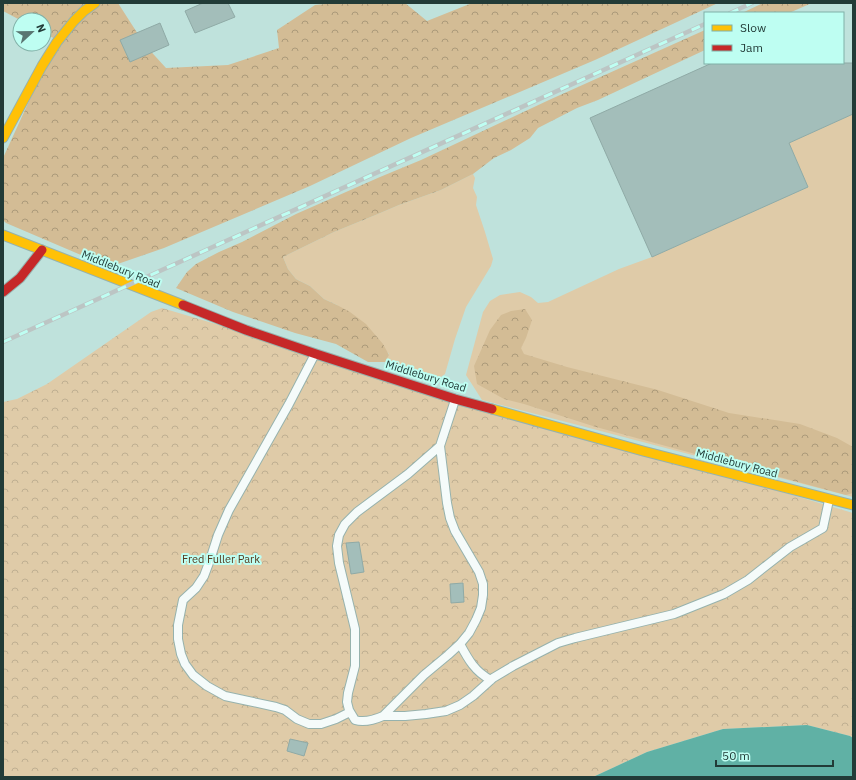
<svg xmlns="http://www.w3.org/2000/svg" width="856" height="780" font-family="'IBM Plex Sans',sans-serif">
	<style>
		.grass { fill: #dfcba8 }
		.forest { fill: url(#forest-crowns) }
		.park { fill: url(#park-crowns) }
		.water { fill: #60b1a5 }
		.building { fill: #a3beba; stroke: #8faaa6 }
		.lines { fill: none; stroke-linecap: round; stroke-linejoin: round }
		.lane-casing { stroke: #96b2ad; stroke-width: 10 }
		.slow-casing { stroke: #96b2ad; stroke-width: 11 }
		.jam-casing { stroke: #96b2ad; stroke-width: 11 }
		.lane { stroke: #f5fbfa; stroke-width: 8 }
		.slow { stroke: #ffc107; stroke-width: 9 }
		.jam { stroke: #c62828; stroke-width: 9 }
		.rail-casing { stroke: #bcc5c4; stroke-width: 4.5 }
		.rail { stroke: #befef2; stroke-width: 3; stroke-dasharray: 9; stroke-linecap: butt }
		.labels { text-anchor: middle; stroke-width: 4; stroke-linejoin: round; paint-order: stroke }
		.street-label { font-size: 11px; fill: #223b37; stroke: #befef2 }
		.park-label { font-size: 11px; fill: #55381c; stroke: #befef2 }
	</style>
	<defs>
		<pattern id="forest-crowns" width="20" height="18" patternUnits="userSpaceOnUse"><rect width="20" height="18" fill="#d3bc95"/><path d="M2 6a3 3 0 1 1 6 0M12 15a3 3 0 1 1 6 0" fill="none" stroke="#ab9a7a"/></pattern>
		<pattern id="park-crowns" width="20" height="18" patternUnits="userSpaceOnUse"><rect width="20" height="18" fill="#dfcba8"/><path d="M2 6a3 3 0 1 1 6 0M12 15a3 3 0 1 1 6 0" fill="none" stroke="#bfaf91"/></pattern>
	</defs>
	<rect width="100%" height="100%" fill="#bfe2dc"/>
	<path class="grass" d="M 853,114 L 853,497 L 482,400 L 466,375 L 483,312 L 490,301 L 500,295 L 520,292 L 531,297 L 538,303 L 548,302 L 619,269 L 652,257 L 808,187 L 789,143 Z
		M 473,174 L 475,178 L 473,188 L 477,197 L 476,205 L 485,232 L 493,259 L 491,266 L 466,307 L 455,339 L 445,374 L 435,381 L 388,367 L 385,362 L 389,354 L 337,305 L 324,299 L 310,286 L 296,279 L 288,269 L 283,257 L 334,232 L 378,214 L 399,205 L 441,190 Z"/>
	<path class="forest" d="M 3,3 L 118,3 L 145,45 L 166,68 L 228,65 L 279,48 L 277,30 L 315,5 L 334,3 L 405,3 L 427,21 L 472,3 L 718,3 L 595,60 L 411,138 L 310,186 L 164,248 L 109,267 L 6,223 L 3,220 L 3,158 L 57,40 L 44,33 L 44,20 L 20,20 L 3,11 Z
		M 763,3 L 812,3 L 789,13 L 742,13 Z
		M 705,30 L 705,50 L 598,100 L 577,108 L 538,128 L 530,138 L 511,150 L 494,158 L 473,174 L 441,190 L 399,205 L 378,214 L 334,232 L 283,257 L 288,269 L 296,279 L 310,286 L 324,299 L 337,305 L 350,312 L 366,324 L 383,344 L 389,355 L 385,362 L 368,362 L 336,344 L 295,333 L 233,312 L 176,288 L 187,272 L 196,264 L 219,252 L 242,242 L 296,214 L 380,177 L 421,160 L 549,100 Z
		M 525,309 L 532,320 L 526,338 L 521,348 L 524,354 L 567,367 L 658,390 L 729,413 L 800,424 L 837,438 L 853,447 L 853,493 L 846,495 L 596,427 L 524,404 L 504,399 L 477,384 L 474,366 L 490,330 L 501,315 L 511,311 Z"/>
	<path class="park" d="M 162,308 L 853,513 L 853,738 L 850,736 L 807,725 L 723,729 L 647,752 L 593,777 L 3,777 L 3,402 L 17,399 L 47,384 L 151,312 Z"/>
	<path class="water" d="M 807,725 L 850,736 L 853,738 L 853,777 L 593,777 L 647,752 L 723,729 Z"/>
	<path class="building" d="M 203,3 L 228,3 L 235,17 L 195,33 L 185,11 Z
		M 160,23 L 169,45 L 130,62 L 120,40 Z
		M 712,63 L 853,63 L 853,114 L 789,143 L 808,187 L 652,257 L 590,118 Z
		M 359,542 L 364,572 L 351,574 L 346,543 Z
		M 463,583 L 464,602 L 451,603 L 450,584 Z
		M 290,739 L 308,743 L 304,756 L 287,751 Z"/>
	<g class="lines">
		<g class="lane-casing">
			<path id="lane" d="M 315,354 L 289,404 L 229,510 L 218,535 L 210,560 L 204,576 L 196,588 L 183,600 L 178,625 L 178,639 L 181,654 L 185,664 L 193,675 L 207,686 L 225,696 L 276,707 L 285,710 L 297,719 L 309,724 L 321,724 L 336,719 L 350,712
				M 440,446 L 408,474 L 357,512 L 345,524 L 339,535 L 337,546 L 339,563 L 355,629 L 355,666 L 348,693 L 347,702 L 349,710 L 355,720 C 365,723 374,720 383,716 L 424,675 L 448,655 L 460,644 L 469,633 L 476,620 L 481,608 L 483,595 L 483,584 L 479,572 L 455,531 L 450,518 L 447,503 L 440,446 L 455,400
				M 460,644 C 468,659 475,672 491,680
				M 383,716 L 405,716 L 426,714 L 446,711 L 460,705 L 473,696 L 493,678 L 513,666 L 558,643 L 575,638 L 674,614 L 724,594 L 748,580 L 790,547 L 823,528 L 829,500"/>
		</g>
		<g class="slow-casing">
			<path id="slow" d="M 3,138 L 42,66 L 57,42 L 74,21 L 84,11 L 95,3
				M 3,235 L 183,305
				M 492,409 L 643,451 L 853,505"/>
		</g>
		<g class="jam-casing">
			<path id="jam" d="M 3,292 L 20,278 L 42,250
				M 183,305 L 246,330 L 316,354 L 455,399 L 492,409"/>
		</g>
		<use href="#lane" class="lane"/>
		<use href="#slow" class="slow"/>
		<use href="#jam" class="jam"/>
		<g class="rail-casing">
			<path id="rail" d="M 730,13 L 752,3
				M 3,342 L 705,24"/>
		</g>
		<use href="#rail" class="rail"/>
	</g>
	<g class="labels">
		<g class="street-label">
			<text transform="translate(121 269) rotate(22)" y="4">Middlebury Road</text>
			<text transform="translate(426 376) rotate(17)" y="4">Middlebury Road</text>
			<text transform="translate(737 463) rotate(15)" y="4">Middlebury Road</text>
		</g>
		<g class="park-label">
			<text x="221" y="563">Fred Fuller Park</text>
		</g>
	</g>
	<rect width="856" height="780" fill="none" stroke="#223b37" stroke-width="8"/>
	<rect x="704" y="12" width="140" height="52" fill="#befef2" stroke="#80b0a7"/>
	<rect x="712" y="25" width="20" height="6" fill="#ffc107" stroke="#80b0a7"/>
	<text x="740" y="32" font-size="12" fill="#223b37">Slow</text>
	<rect x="712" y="45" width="20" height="6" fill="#c62828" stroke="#80b0a7"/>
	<text x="740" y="52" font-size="12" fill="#223b37">Jam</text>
	<g transform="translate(32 32) rotate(68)"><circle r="19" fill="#befef2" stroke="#80b0a7"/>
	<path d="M0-3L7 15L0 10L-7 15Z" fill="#597571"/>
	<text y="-6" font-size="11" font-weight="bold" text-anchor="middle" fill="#223b37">N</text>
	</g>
	<path d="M716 760v6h117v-6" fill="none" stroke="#223b37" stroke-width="2"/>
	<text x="722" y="760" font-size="12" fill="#223b37" stroke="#befef2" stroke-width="3" paint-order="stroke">50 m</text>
</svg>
